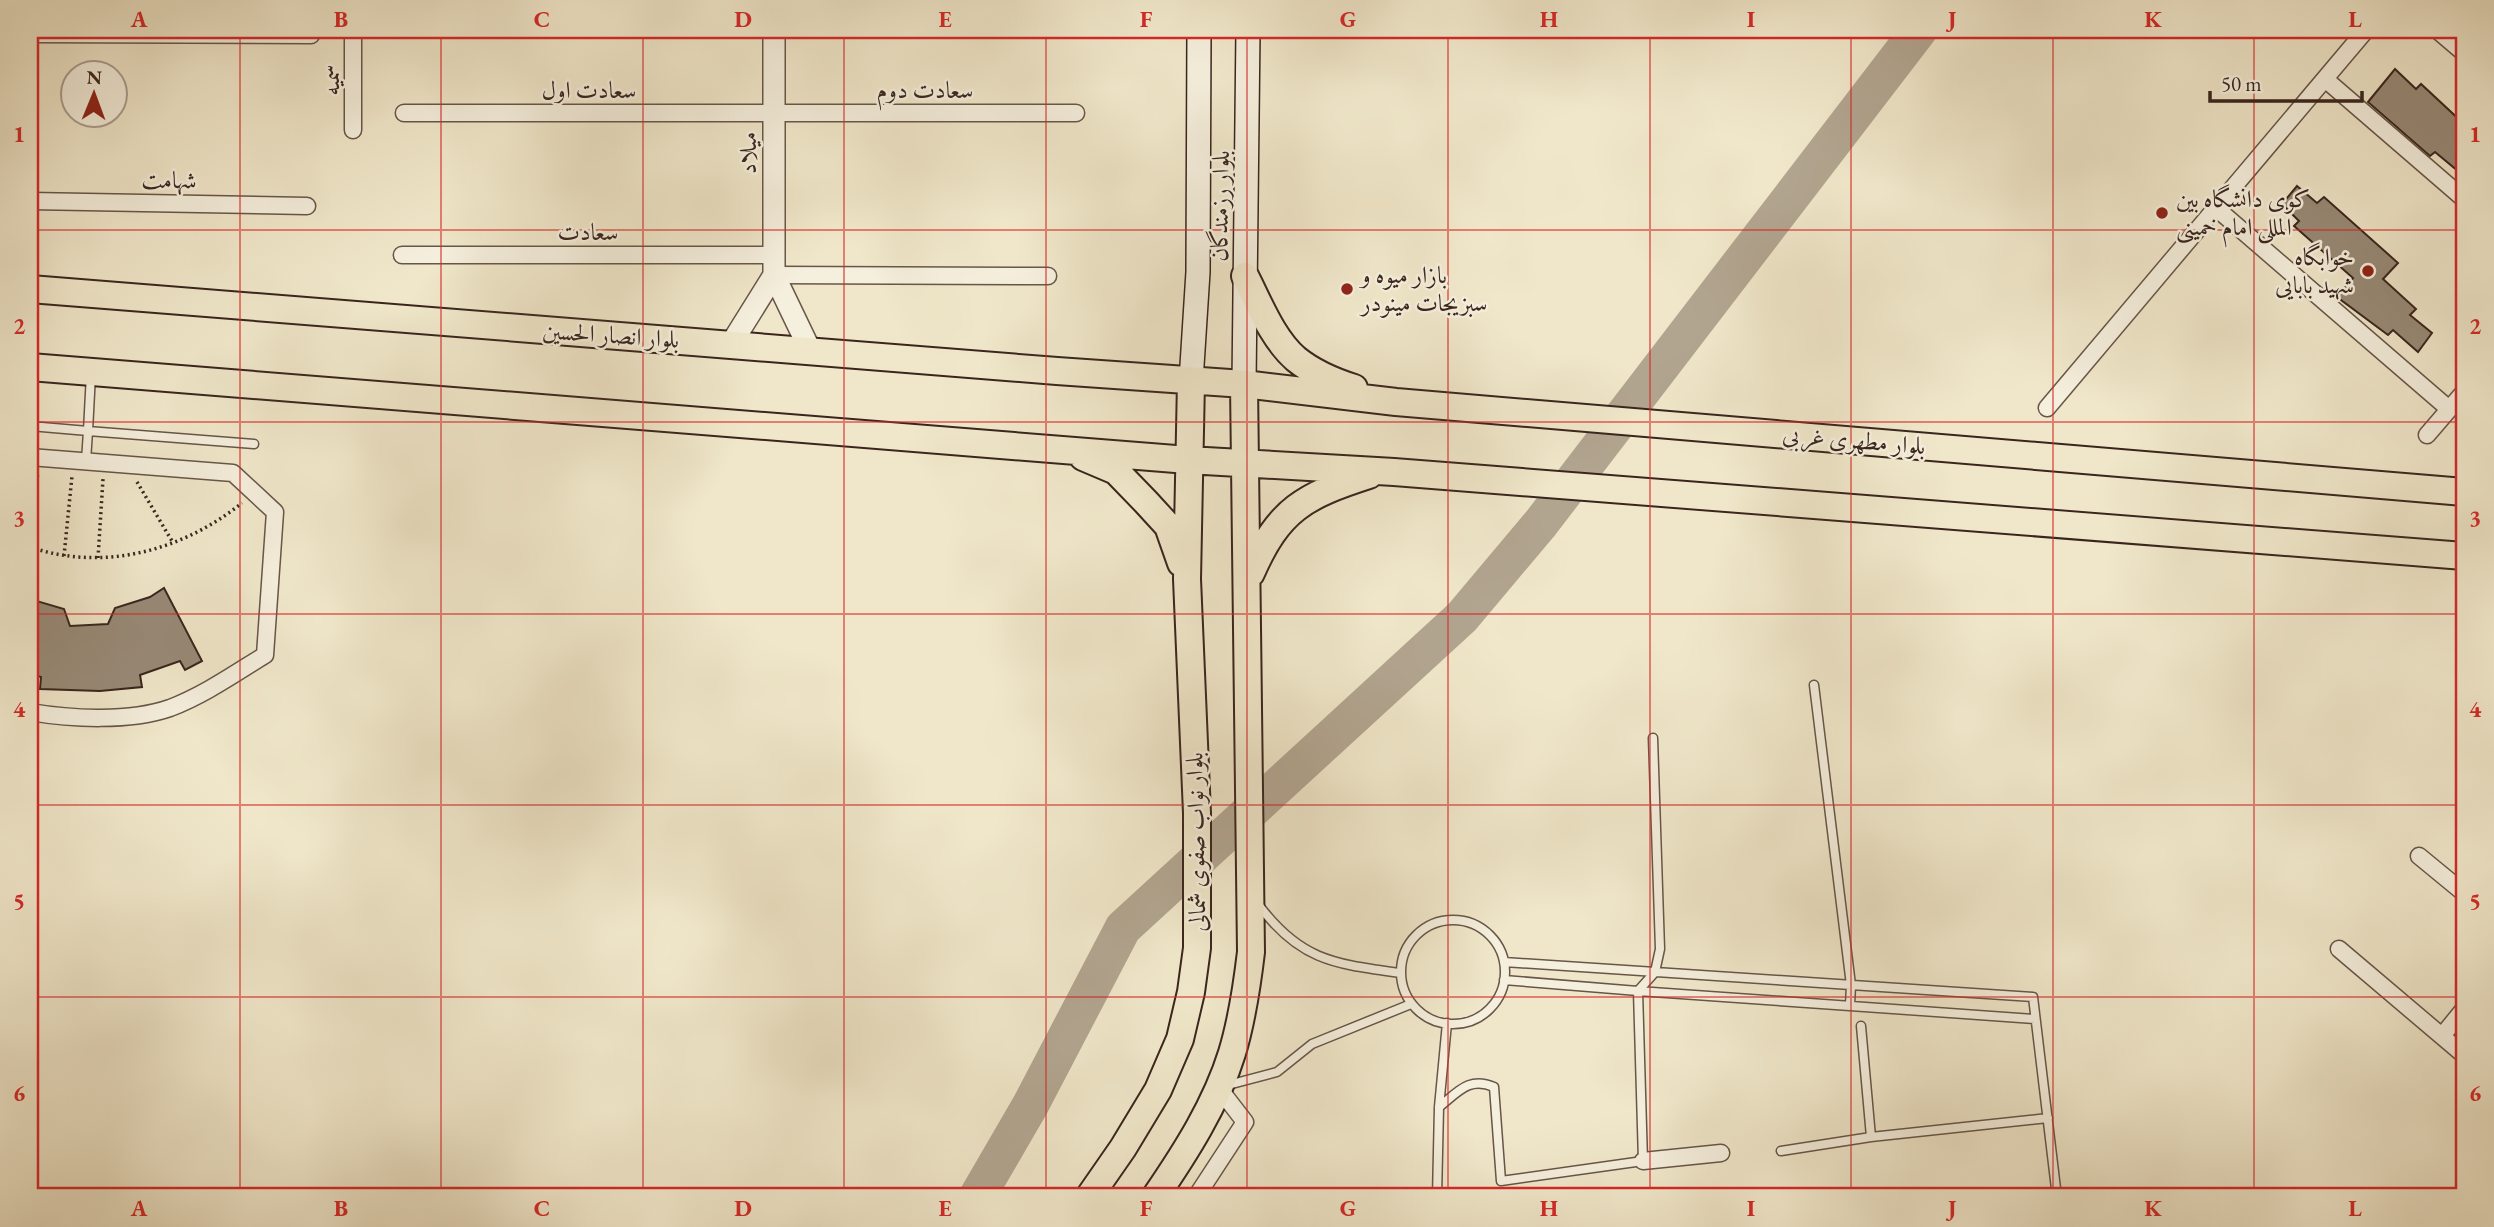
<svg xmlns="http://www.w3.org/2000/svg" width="2494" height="1227" font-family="'EB Garamond',Amiri,serif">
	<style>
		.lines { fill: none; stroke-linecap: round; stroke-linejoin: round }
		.river { stroke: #b2a590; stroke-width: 37 }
		.building { fill: #988a77; stroke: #39251e; stroke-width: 2 }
		.service-casing { stroke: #675649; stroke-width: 11 }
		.minor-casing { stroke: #675649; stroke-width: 19 }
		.tertiary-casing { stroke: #675649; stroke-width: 24 }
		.secondary-casing { stroke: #39251e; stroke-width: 26 }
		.primary-casing { stroke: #39251e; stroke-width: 30 }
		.path { stroke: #39251e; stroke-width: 3.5; stroke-dasharray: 2 3.5; stroke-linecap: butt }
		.service { stroke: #f5efdd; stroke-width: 8 }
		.minor { stroke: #f5efdd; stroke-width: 16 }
		.tertiary { stroke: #f5efdd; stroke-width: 21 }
		.secondary { stroke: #f5efdd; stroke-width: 23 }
		.primary { stroke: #f0e7ca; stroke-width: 26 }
		.grid { fill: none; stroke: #d62828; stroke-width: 2; stroke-opacity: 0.55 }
		.poi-dot { fill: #8f2418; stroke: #f5efdd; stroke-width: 2.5 }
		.labels { text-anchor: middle; stroke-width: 5; stroke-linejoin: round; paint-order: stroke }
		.street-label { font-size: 24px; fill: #39251e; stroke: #f5efdd }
		.poi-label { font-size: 24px; fill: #39251e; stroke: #f5efdd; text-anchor: start }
		.neatline { fill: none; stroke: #d62828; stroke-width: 2.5 }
		.grid-label { font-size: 23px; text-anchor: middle; font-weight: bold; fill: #d62828 }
	</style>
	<rect width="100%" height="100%" fill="#f0e7ca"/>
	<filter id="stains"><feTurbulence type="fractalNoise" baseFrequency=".00286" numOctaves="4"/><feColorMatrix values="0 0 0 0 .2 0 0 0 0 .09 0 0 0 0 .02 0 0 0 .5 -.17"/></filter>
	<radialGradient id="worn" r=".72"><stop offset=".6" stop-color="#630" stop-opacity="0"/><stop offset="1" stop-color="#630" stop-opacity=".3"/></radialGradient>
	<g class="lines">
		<path class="river" d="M 977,1197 L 1031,1104 L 1123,928 L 1462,617 L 1541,523 L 1919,30"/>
	</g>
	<path class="building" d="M 2395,69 L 2416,89 L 2421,84 L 2464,124 L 2464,176 L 2435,152 L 2430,156 L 2368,102 Z
		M 2297,186 L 2317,203 L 2324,197 L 2398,263 L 2383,279 L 2416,309 L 2410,315 L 2432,333 L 2418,352 L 2393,330 L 2388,335 L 2337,297 L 2353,278 L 2294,226 L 2299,221 L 2282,204 Z
		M 164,588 L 202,661 L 185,670 L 180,661 L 140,675 L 142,687 L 100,691 L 40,689 L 41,677 L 30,674 L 30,599 L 64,609 L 70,626 L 108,624 L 115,608 L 150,597 Z"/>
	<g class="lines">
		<g class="service-casing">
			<path id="service" d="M 30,426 L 88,431 L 91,374
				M 86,461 L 88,431 L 254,444
				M 1814,685 L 1851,985 L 1850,1005
				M 1258,904 C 1300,961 1335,964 1400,973
				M1401 972a52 52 0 1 1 104 0a52 52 0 1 1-104 0Z
				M 1504,962 L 2033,997 L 2057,1197
				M 1504,980 L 1638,991 L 2035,1019
				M 1228,1085 L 1277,1072 L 1312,1044 L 1411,1004
				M 1439,1107 C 1458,1092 1469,1076 1494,1087 L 1501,1181 L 1643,1161 L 1638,991 L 1655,972 L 1660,949 L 1653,738
				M 1871,1137 L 2048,1118
				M 1781,1151 L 1871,1137 L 1861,1026
				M 1437,1197 L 1439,1107 L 1447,1023"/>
		</g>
		<g class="minor-casing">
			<path id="minor" d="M 2437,30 L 2464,53
				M 30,34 L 311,35
				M 2325,79 L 2464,199
				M 404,113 L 1076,113
				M 353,130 L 353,30
				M 30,201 L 307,206
				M 2216,208 L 2449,409
				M 402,255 L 774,255
				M 774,275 L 1048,276
				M 2047,408 L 2366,30
				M 2427,435 L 2464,392
				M 30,457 L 233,473 L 275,512 L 265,655 C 234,674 204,695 170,708 C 130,722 71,719 30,712
				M 2419,856 L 2464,893
				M 2339,949 L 2464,1055
				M 2442,1036 L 2464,1009
				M 1643,1161 L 1721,1153
				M 1196,1197 L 1245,1122 L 1218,1087"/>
		</g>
		<g class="tertiary-casing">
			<path id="tertiary" d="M 774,30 L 774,275 L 810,350
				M 731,344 L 774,275"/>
		</g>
		<g class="secondary-casing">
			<path id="secondary" d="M 1191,381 L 1198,272 L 1199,30
				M 1244,384 L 1248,30"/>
		</g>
		<g class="primary-casing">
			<path id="primary" d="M 1245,276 C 1259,303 1272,338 1296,359 C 1312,372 1335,382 1354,388
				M 30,289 L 1057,371 L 1244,384 L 1396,402 L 2464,492
				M 30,367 L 1188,460 L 1394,472 L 2464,556
				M 1083,457 L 1116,471 L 1146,502 L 1168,526 L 1181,563
				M 1251,573 C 1279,509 1304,496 1369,475
				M 1089,1197 L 1123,1148 L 1158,1090 L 1180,1039 L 1191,992 L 1197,948 L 1197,813 L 1187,579 L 1191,381
				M 1155,1197 C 1185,1153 1216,1105 1232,1053 C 1242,1020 1247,986 1251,952 L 1244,384"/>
		</g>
		<path class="path" d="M 137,482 L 172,541
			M 30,485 L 39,474
			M 30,547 C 103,572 182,551 242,503
			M 64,556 L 72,476
			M 98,558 L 103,479"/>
		<use href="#service" class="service"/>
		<use href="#minor" class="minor"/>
		<use href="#tertiary" class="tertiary"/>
		<use href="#secondary" class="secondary"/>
		<use href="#primary" class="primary"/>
	</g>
	<path class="grid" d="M 240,30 L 240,1197M 441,30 L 441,1197M 643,30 L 643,1197M 844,30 L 844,1197M 1046,30 L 1046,1197M 1247,30 L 1247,1197M 1448,30 L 1448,1197M 1650,30 L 1650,1197M 1851,30 L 1851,1197M 2053,30 L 2053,1197M 2254,30 L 2254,1197M 30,230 L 2464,230M 30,422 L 2464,422M 30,614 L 2464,614M 30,805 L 2464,805M 30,997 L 2464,997"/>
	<g class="poi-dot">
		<circle cx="2162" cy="213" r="7"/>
		<circle cx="2368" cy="271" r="7"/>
		<circle cx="1347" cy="289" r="7"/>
	</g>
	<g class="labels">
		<g class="street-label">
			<text transform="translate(331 80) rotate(-90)" y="8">سمیه</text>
			<text x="589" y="98">سعادت اول</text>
			<text x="925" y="98">سعادت دوم</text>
			<text transform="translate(748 153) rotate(-90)" y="8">میلاد</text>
			<text transform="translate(169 180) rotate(1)" y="8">شهامت</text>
			<text transform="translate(1220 206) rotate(-89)" y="8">بلوار رزمندگان</text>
			<text x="588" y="240">سعادت</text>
			<text transform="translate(611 335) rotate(4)" y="8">بلوار انصار الحسین</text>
			<text transform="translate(1854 440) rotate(5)" y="8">بلوار مطهری غربی</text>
			<text transform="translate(1196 842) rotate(-91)" y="8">بلوار نواب صفوی شمالی</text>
		</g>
		<g class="poi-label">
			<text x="2176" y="207">کوی دانشگاه بین<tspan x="2176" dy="28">المللی امام خمینی</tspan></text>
			<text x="2354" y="265" text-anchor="end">خوابگاه<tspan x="2354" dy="28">شهید بابایی</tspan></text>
			<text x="1361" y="283">بازار میوه و<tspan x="1361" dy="28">سبزیجات مینودر</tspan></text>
		</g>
	</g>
	<rect width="2494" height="1227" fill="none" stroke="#f0e7ca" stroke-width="77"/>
	<g transform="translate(94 94) rotate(1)"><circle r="33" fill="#f5efdd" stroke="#aa9e91" stroke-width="2"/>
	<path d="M0-5L12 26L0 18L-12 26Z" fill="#8f2418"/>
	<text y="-10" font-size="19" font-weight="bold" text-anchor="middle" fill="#39251e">N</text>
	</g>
	<path d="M2210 91v10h152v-10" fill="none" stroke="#39251e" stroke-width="3.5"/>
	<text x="2221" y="91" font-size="21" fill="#39251e" stroke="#f5efdd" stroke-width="5" paint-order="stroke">50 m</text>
	<rect x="38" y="38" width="2418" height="1150" class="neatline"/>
	<g class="grid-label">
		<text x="139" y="27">A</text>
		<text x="341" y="27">B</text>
		<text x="542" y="27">C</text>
		<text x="743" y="27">D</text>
		<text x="945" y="27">E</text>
		<text x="1146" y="27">F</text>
		<text x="1348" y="27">G</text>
		<text x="1549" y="27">H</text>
		<text x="1751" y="27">I</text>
		<text x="1952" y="27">J</text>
		<text x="2153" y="27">K</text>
		<text x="2355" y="27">L</text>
		<text x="19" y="142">1</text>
		<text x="2475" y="142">1</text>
		<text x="19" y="334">2</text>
		<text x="2475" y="334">2</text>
		<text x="19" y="526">3</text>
		<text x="2475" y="526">3</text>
		<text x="19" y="717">4</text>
		<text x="2475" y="717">4</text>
		<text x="19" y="909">5</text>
		<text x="2475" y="909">5</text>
		<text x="19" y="1101">6</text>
		<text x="2475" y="1101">6</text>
		<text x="139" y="1216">A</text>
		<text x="341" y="1216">B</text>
		<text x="542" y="1216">C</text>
		<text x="743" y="1216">D</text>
		<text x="945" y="1216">E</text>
		<text x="1146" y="1216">F</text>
		<text x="1348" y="1216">G</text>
		<text x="1549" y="1216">H</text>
		<text x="1751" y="1216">I</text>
		<text x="1952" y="1216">J</text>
		<text x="2153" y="1216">K</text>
		<text x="2355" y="1216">L</text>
	</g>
	<rect width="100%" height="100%" filter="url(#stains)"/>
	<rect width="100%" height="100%" fill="url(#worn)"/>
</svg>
